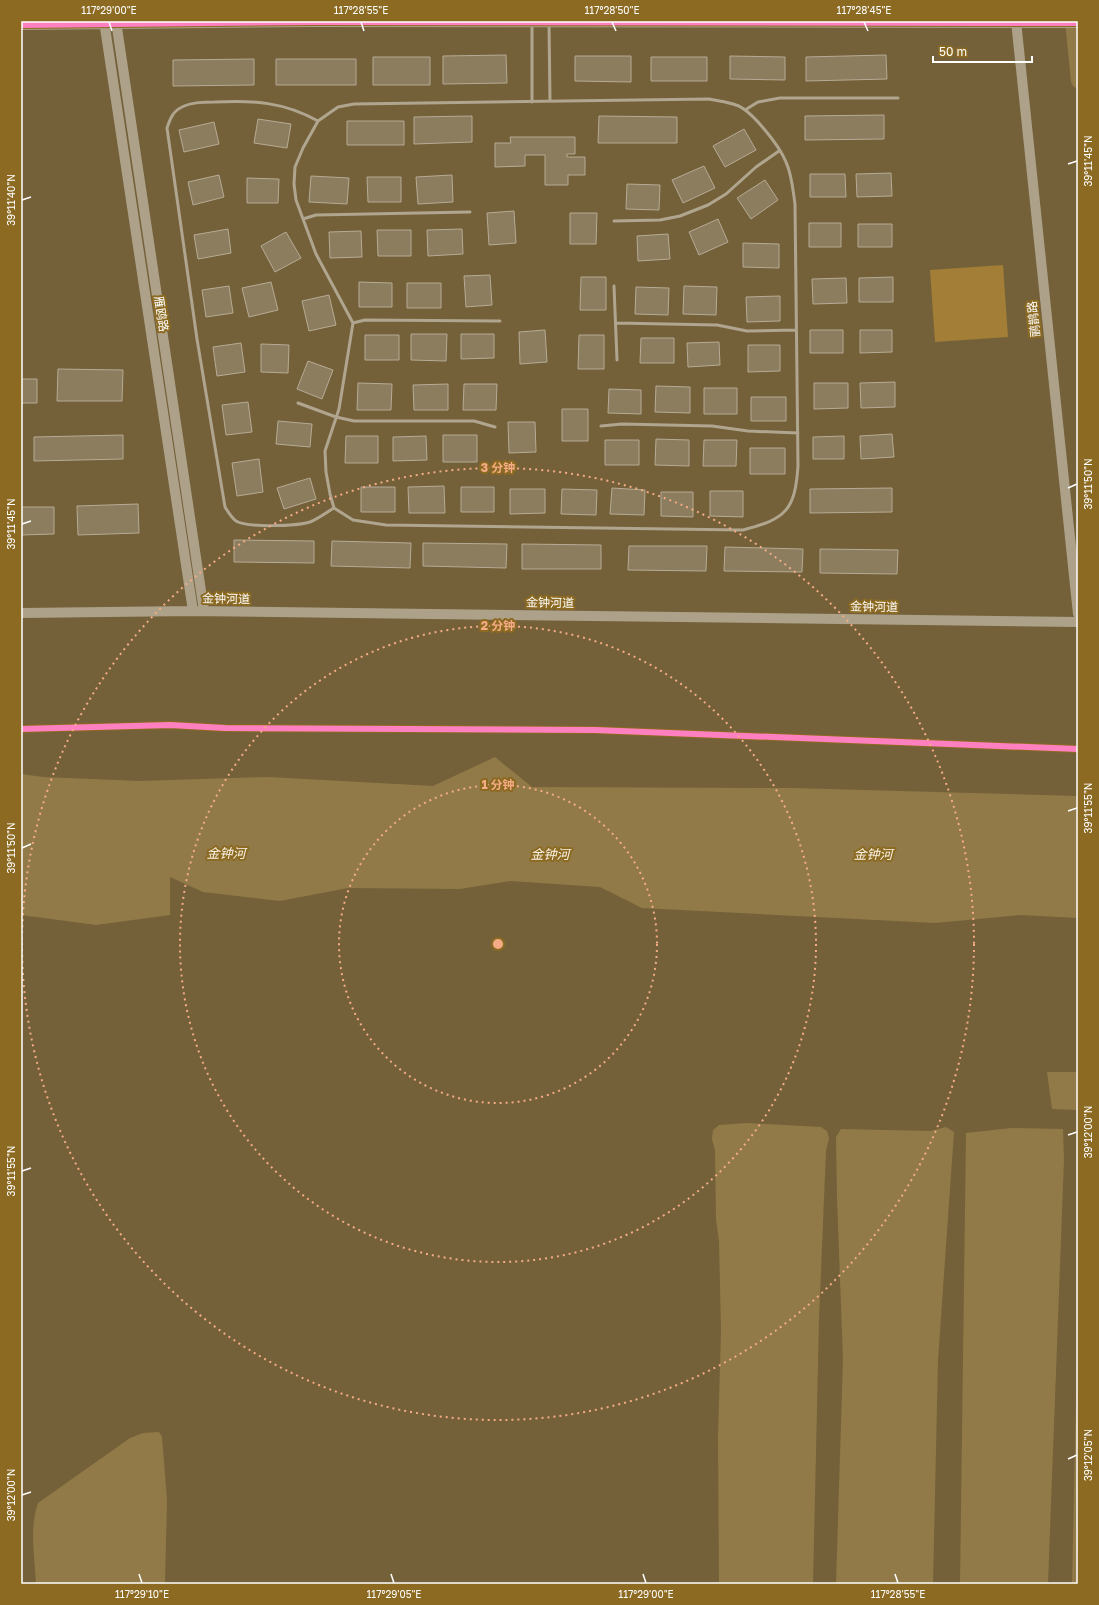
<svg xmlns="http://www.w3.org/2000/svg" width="1099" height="1605" font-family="'Golos Text','Noto Sans SC',sans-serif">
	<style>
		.green { fill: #a27e36 }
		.water { fill: #917a47 }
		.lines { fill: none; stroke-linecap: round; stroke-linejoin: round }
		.canal { stroke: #917a47; stroke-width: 14 }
		.building { fill: #8c7d5f; stroke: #b6ab95 }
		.lane { stroke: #b0a58e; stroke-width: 3 }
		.street { stroke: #b0a58e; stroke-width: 4 }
		.secondary { stroke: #ada289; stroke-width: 10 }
		.cycleway-casing { stroke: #8c6a21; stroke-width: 8 }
		.cycleway { stroke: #ff80c0; stroke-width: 6 }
		.ticks { fill: none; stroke: #fff; stroke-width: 1.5 }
		.ring { fill: none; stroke: #f4ac86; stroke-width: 2; stroke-dasharray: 2 4 }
		.labels { text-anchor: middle; stroke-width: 4; stroke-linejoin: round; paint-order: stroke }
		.street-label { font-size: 12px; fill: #fff; stroke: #8c6a21 }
		.water-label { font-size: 13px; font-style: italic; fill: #faf4e7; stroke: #8c6a21 }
		.centre { fill: #f4ac86; stroke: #8c6a21; stroke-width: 2 }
		.ring-label { font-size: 12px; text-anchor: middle; font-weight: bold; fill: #f4ac86; stroke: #8c6a21; stroke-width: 4; stroke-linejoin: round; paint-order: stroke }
		.neatline { fill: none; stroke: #fff; stroke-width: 1.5 }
		.ticks-label { font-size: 10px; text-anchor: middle; fill: #fff }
	</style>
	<rect width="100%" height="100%" fill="#74613a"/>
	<path class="green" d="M 1003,265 L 1008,337 L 935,342 L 930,270 Z"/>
	<path class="water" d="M 495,757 L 532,787 L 792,788 L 1078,796 L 1078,918 L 1020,915 L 935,923 L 642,908 L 600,887 L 510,881 L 460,889 L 348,888 L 280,901 L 203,892 L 170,877 L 170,915 L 96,925 L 21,915 L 21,774 L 43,777 L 139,781 L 268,777 L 433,786 Z
		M 1047,1072 L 1078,1072 L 1078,1110 L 1052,1109 Z
		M 747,1123 L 821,1127 L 827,1131 L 829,1138 L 826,1151 L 819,1319 L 813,1584 L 719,1584 L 718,1436 L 721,1331 L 719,1241 L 716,1219 L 715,1151 L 712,1139 L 713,1130 L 719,1125 Z
		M 946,1127 L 954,1132 L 938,1360 L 933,1584 L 836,1584 L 843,1359 L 837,1198 L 836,1137 L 841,1129 L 930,1131 Z
		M 1011,1128 L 1063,1129 L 1064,1159 L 1048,1584 L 960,1584 L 966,1133 Z
		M 1078,1306 L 1078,1584 L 1072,1584 Z
		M 159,1432 L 162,1437 L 167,1500 L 165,1584 L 36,1584 C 35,1558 29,1529 38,1503 L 130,1438 L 143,1433 Z"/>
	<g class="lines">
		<path class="canal" d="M 1072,21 L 1078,81"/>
	</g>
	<path class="building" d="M 506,55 L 507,83 L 443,84 L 443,56 Z
		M 886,55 L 887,79 L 806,81 L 806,57 Z
		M 575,56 L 631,56 L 631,82 L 575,81 Z
		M 730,56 L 785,57 L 785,80 L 730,79 Z
		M 373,57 L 430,57 L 430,85 L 373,85 Z
		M 651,57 L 707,57 L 707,81 L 651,81 Z
		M 254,59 L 254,85 L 173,86 L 173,60 Z
		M 276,59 L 356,59 L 356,85 L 276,85 Z
		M 884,115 L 884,139 L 805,140 L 805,116 Z
		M 472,116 L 472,142 L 414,144 L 414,117 Z
		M 599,116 L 677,117 L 677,143 L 598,143 Z
		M 258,119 L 291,124 L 287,148 L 254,143 Z
		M 347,121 L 404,121 L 404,145 L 347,145 Z
		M 214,122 L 219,144 L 184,152 L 179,130 Z
		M 744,129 L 756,150 L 725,167 L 713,146 Z
		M 510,137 L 575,137 L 575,154 L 567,154 L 567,157 L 585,157 L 585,175 L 568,175 L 568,185 L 545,185 L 545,155 L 525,155 L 525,166 L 495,167 L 495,143 L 511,143 Z
		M 704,166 L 715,188 L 683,203 L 672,180 Z
		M 891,173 L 892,196 L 857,197 L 856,174 Z
		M 810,174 L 845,174 L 846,197 L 810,197 Z
		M 219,175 L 224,197 L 193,205 L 188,182 Z
		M 452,175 L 453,202 L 418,204 L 416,177 Z
		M 311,176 L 349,178 L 347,204 L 309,202 Z
		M 367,177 L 401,177 L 401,202 L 368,202 Z
		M 247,178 L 279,179 L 278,203 L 247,203 Z
		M 765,180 L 778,200 L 751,219 L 737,198 Z
		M 627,184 L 660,185 L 659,210 L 626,209 Z
		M 514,211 L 516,243 L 489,245 L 487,213 Z
		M 570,213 L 597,213 L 596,244 L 570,244 Z
		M 718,219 L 728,242 L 699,255 L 689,232 Z
		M 809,223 L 841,223 L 841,247 L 809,247 Z
		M 858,224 L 892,224 L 892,247 L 858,247 Z
		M 228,229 L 231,253 L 198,259 L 194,235 Z
		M 462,229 L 463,254 L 428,256 L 427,230 Z
		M 377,230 L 411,230 L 411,256 L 378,256 Z
		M 361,231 L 362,257 L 330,258 L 329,232 Z
		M 286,232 L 301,258 L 275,272 L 261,246 Z
		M 668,234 L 670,259 L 638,261 L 637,236 Z
		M 743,243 L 779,244 L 779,268 L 743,267 Z
		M 490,275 L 492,305 L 466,307 L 464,276 Z
		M 581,277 L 606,277 L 606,310 L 580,310 Z
		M 893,277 L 893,302 L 859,302 L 859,278 Z
		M 846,278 L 847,303 L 813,304 L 812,279 Z
		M 271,282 L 278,310 L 249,317 L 242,288 Z
		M 359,282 L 392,283 L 392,307 L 359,307 Z
		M 407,283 L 441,283 L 441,308 L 407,308 Z
		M 229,286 L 233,313 L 206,317 L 202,290 Z
		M 684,286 L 717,287 L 716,315 L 683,314 Z
		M 636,287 L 669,288 L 668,315 L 635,314 Z
		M 329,295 L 336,325 L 309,331 L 302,301 Z
		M 780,296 L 780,321 L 747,322 L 746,297 Z
		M 545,330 L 547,362 L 520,364 L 519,332 Z
		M 810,330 L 843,330 L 843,353 L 810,353 Z
		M 860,330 L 892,330 L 892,352 L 860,353 Z
		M 411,334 L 447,334 L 446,361 L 411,360 Z
		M 461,334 L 494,334 L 494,358 L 461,359 Z
		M 365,335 L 399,335 L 399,360 L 365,360 Z
		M 579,335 L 604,335 L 604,369 L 578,369 Z
		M 641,338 L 674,338 L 674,363 L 640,363 Z
		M 719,342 L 720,365 L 688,367 L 687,343 Z
		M 241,343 L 245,372 L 217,376 L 213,347 Z
		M 261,344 L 289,345 L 288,373 L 261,372 Z
		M 748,345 L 780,345 L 780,371 L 748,372 Z
		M 308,361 L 333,370 L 322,399 L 297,389 Z
		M 58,369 L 123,370 L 122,401 L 57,401 Z
		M 21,379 L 37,379 L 37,403 L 21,403 Z
		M 895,382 L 895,407 L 861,408 L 860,383 Z
		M 358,383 L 392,384 L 391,410 L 357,410 Z
		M 814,383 L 848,383 L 848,408 L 814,409 Z
		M 448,384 L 448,410 L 414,410 L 413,385 Z
		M 464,384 L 497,384 L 496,410 L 463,410 Z
		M 656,386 L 690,387 L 690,413 L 655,412 Z
		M 704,388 L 737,388 L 737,414 L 704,414 Z
		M 609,389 L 641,390 L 641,414 L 608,413 Z
		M 751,397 L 786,397 L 786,421 L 751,421 Z
		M 248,402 L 252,432 L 226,435 L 222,405 Z
		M 562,409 L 588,409 L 588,441 L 562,441 Z
		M 278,421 L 312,424 L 310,447 L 276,444 Z
		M 508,422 L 535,422 L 536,452 L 509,453 Z
		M 892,434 L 894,457 L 861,459 L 860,436 Z
		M 123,435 L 123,459 L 34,461 L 34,437 Z
		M 443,435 L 477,435 L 477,462 L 443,462 Z
		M 346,436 L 378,436 L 378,463 L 345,463 Z
		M 426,436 L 427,460 L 393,461 L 393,437 Z
		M 844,436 L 844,459 L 813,459 L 813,437 Z
		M 656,439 L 689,440 L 689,466 L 655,465 Z
		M 605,440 L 639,440 L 639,465 L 605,465 Z
		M 704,440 L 737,440 L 736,466 L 703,466 Z
		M 750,448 L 785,448 L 785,474 L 750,474 Z
		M 259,459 L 263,492 L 237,496 L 232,463 Z
		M 310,478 L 316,499 L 284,509 L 277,488 Z
		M 444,486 L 445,513 L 409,513 L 408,487 Z
		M 361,487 L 395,487 L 395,512 L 361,512 Z
		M 461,487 L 494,487 L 494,512 L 461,512 Z
		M 612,488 L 645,490 L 644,515 L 610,514 Z
		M 892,488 L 892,512 L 810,513 L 810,489 Z
		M 510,489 L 545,489 L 545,513 L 510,514 Z
		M 562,489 L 597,490 L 596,515 L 561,514 Z
		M 710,491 L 743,491 L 743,517 L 710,516 Z
		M 661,492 L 693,492 L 693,517 L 661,516 Z
		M 138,504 L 139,533 L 78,535 L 77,506 Z
		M 21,507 L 54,507 L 54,534 L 21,535 Z
		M 234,540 L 314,541 L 314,563 L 234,562 Z
		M 332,541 L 411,543 L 410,568 L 331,566 Z
		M 423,543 L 507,544 L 506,568 L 423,566 Z
		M 522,544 L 601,545 L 601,569 L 522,569 Z
		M 629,546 L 707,546 L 706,571 L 628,570 Z
		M 725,547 L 803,549 L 802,572 L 724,571 Z
		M 820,549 L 898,550 L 897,574 L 820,573 Z"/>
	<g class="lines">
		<path class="lane" d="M 549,23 L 550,101
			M 709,99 C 718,101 728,102 736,105 C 752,110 780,147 786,162 C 792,175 793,191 795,204 L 798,466 C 795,510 786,519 743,530 L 386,525 L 353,520 L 334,508 L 330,494 L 326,472 L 325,451 L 339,409 L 353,323 L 316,254 L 296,200 L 294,184 L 295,167 L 303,148 L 318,121 L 338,107 L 354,104 Z
			M 532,102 L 532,25
			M 745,110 L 758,102 L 780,98 L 898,98
			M 318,121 C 284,102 253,100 215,102 C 204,102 192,102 182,107 C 173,111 170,119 167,128 L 197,339 L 225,507 C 228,512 231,517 236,521 C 247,528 297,526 310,522 C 318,519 327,512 334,508
			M 303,219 L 316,215 L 470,212
			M 614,221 L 660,220 L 680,216 L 708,205 L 726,194 L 756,167 L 779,151
			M 614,286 L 617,360
			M 353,323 L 365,320 L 500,321
			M 616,323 L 717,325 L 747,331 L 796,330
			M 298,403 L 336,417 L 354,421 L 474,421 L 495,427
			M 601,426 L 622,424 L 712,426 L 748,431 L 798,433"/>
		<path class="street" d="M 21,729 L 170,725 L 225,728 L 595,730 L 1078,749"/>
		<path class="secondary" d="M 104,21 L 193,611
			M 116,21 L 204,611
			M 1016,21 L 1078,614
			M 21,25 L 313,22 L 1078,23
			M 21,613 L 193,611 L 1078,622"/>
		<g class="cycleway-casing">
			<path id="cycleway" d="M 21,25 L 313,22 L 1078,23
				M 21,729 L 170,725 L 225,728 L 595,730 L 1078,749"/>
		</g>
		<use href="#cycleway" class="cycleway"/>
	</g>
	<path class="ticks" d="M 109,22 L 112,31M 361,22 L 364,31M 612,22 L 616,31M 864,22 L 868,31M 1068,164 L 1077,161M 22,200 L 31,197M 1068,488 L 1077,484M 22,524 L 31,521M 1068,811 L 1077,808M 22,848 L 31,844M 1068,1135 L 1077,1132M 22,1171 L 31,1168M 1068,1459 L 1077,1455M 22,1495 L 31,1492M 139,1574 L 142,1583M 391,1574 L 394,1583M 643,1574 L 646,1583M 895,1574 L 898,1583"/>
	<g class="ring">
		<circle cx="498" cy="944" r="159"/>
		<circle cx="498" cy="944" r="318"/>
		<circle cx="498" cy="944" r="476"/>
	</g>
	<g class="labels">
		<g class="street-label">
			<text transform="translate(161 314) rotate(81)" y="4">雁鸥路</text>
			<text transform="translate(1034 319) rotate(-96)" y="4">鹂鹊路</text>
			<text transform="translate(226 599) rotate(1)" y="4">金钟河道</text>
			<text transform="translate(550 603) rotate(1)" y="4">金钟河道</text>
			<text transform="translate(874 607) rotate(1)" y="4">金钟河道</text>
		</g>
		<g class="water-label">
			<text x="226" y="858">金钟河</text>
			<text x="550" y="859">金钟河</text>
			<text x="873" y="859">金钟河</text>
		</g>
	</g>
	<circle cx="498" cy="944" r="6" class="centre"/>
	<g class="ring-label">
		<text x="498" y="472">3 分钟</text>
		<text x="498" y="630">2 分钟</text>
		<text x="498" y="789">1 分钟</text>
	</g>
	<rect width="1099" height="1605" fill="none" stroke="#8c6a21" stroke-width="44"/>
	<path d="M933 56v6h99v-6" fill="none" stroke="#ffffff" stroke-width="2"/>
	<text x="939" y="56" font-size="12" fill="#ffffff" stroke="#8c6a21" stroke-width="3" paint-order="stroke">50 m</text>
	<rect x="22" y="22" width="1055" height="1561" class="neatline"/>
	<g class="ticks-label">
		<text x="109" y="14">117°29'00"E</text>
		<text x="361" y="14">117°28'55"E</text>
		<text x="612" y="14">117°28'50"E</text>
		<text x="864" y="14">117°28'45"E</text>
		<text transform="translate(1088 161) rotate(-90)" y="4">39°11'45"N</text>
		<text transform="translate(11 200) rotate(-90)" y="4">39°11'40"N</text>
		<text transform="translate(1088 484) rotate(-90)" y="4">39°11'50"N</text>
		<text transform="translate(11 524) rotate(-90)" y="4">39°11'45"N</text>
		<text transform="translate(1088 808) rotate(-90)" y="4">39°11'55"N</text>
		<text transform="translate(11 848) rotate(-90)" y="4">39°11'50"N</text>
		<text transform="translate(1088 1132) rotate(-90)" y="4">39°12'00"N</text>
		<text transform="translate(11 1171) rotate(-90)" y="4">39°11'55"N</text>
		<text transform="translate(1088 1455) rotate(-90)" y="4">39°12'05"N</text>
		<text transform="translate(11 1495) rotate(-90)" y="4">39°12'00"N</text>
		<text x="142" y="1598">117°29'10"E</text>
		<text x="394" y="1598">117°29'05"E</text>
		<text x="646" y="1598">117°29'00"E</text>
		<text x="898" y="1598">117°28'55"E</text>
	</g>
</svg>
